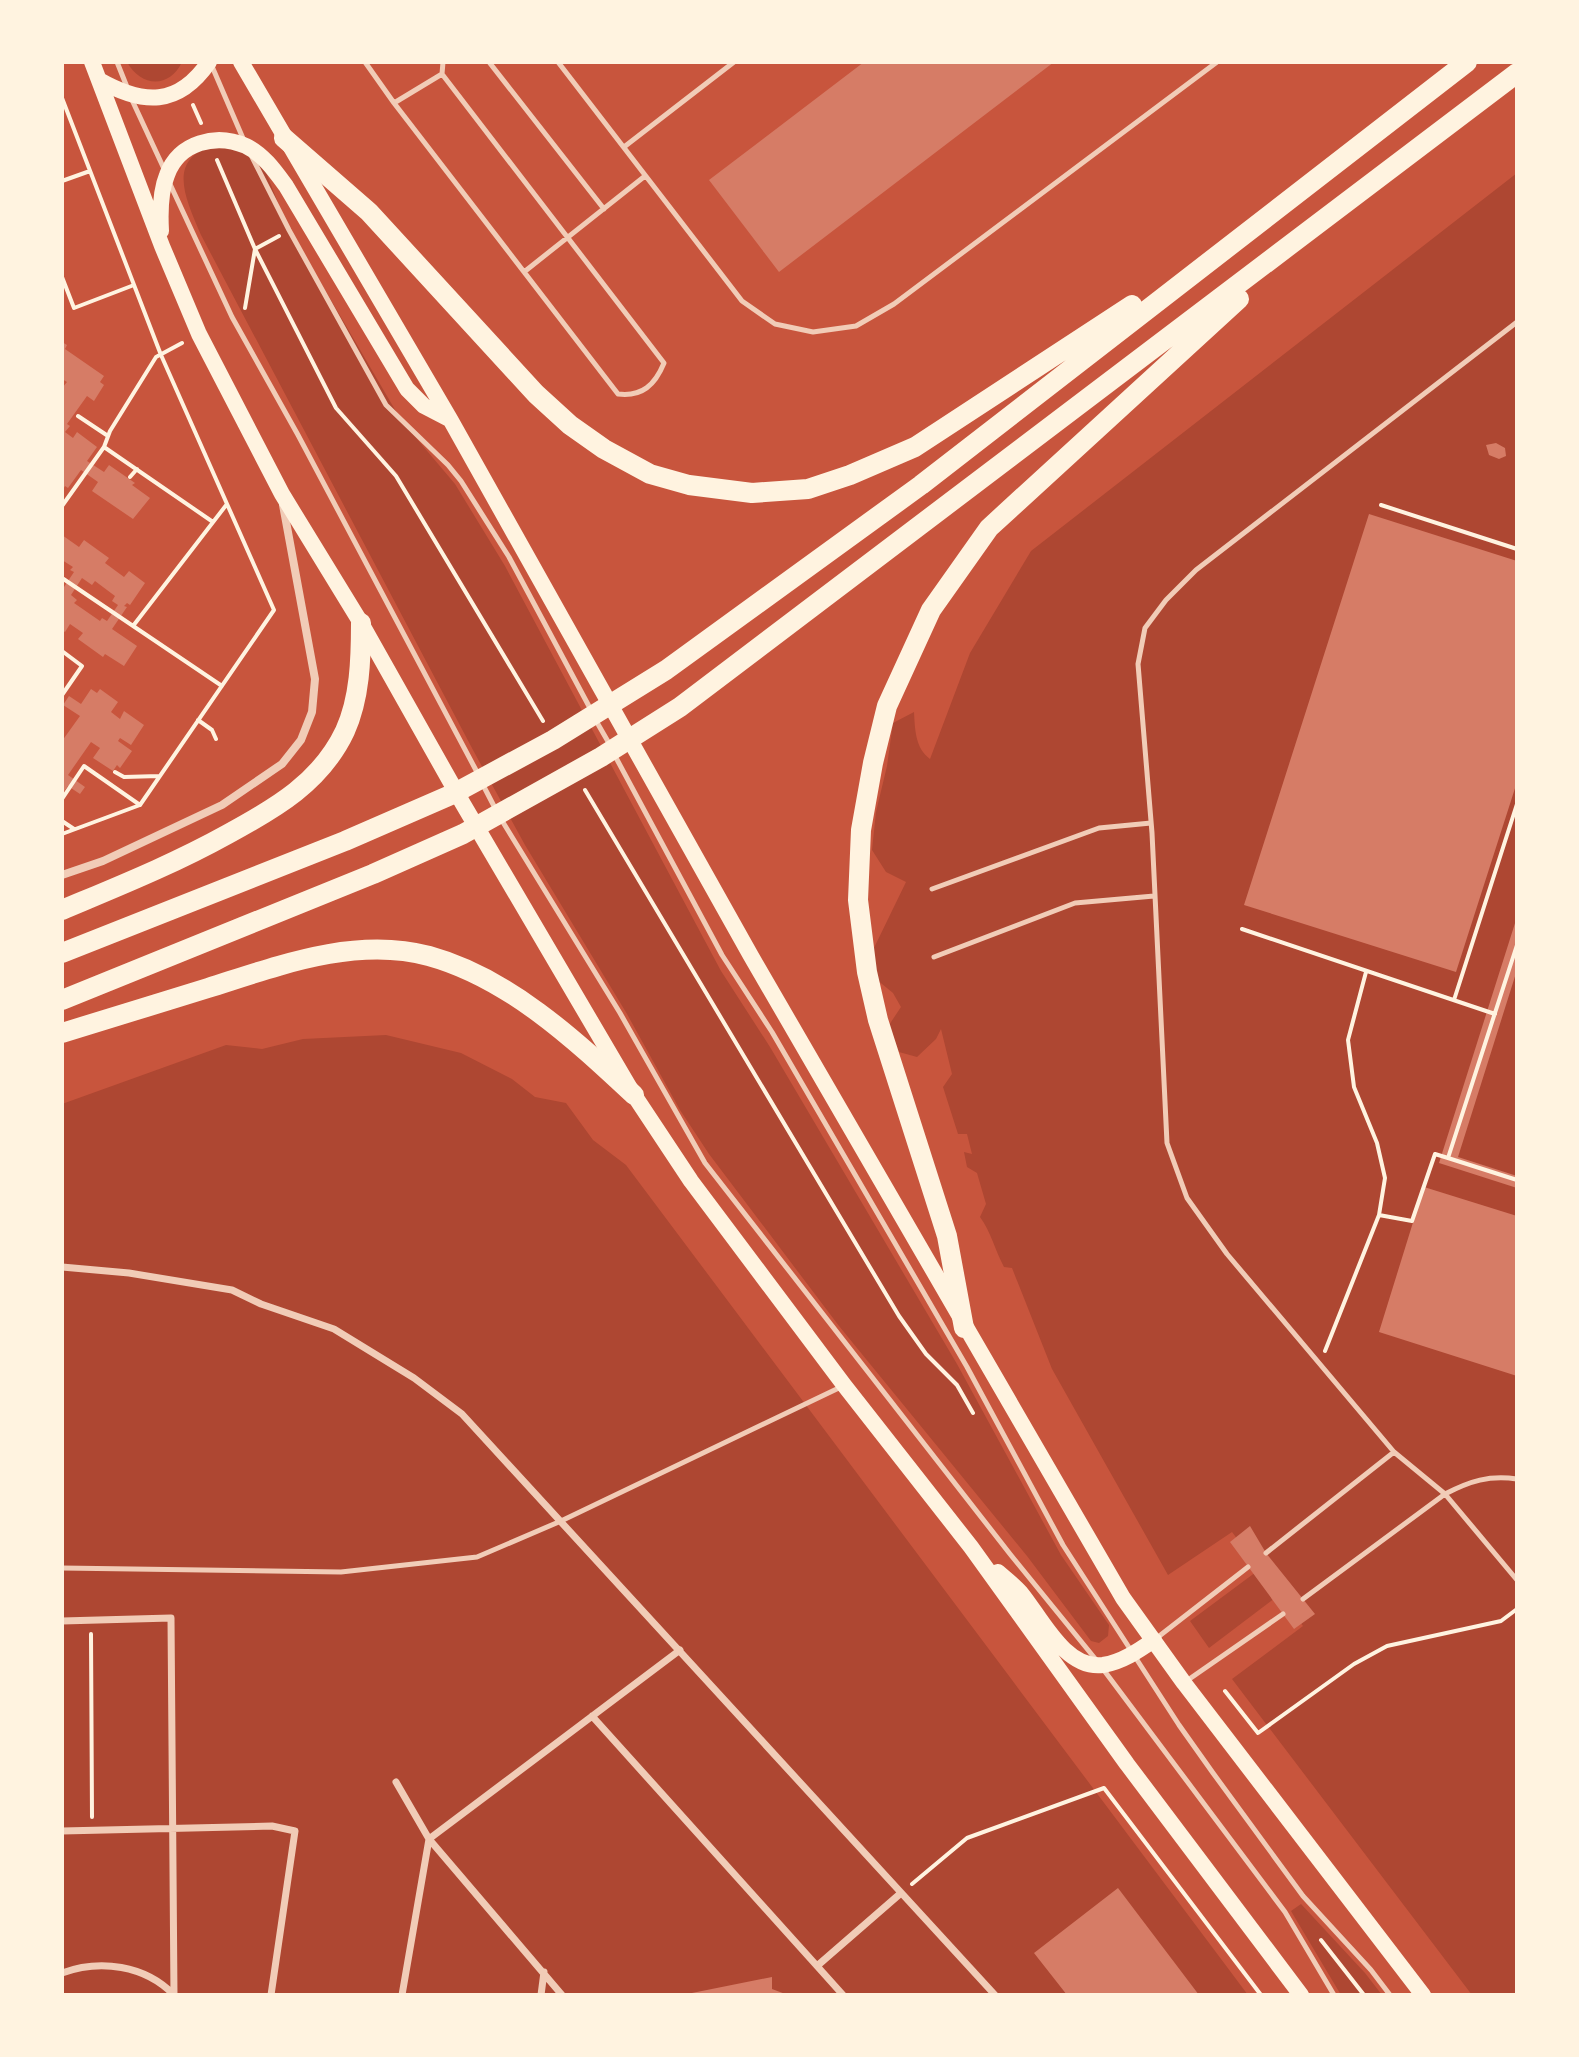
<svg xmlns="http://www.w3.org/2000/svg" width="1579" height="2057" font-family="'Work Sans',sans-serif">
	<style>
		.green { fill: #ae4732 }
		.building { fill: #d67c66; fill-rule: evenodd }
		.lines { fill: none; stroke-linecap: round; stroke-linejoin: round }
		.path { stroke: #fff3e0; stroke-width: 4 }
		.service { stroke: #f1ccb7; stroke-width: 5 }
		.pedestrian { stroke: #f1ccb7; stroke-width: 7 }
		.minor { stroke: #f1ccb7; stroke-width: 8 }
		.secondary { stroke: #fff3e0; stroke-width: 16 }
		.motorway { stroke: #fff3e0; stroke-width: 20 }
	</style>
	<rect width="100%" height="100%" fill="#c8553d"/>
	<path class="green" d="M 127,62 L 182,62 C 169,89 141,87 127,62 Z
		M 224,142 L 260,157 L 286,223 L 401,420 L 455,484 L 505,566 L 721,971 L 770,1047 L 957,1364 L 1061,1555 L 1109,1625 L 1108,1636 L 1099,1643 L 1091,1641 L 1027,1556 L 839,1326 L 709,1154 L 680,1110 L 627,1014 L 525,845 L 473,750 L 201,235 C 183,193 165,155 224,142 Z
		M 1517,173 L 1517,1995 L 1472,1995 L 1232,1679 L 1303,1626 L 1279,1595 L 1209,1648 L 1190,1621 L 1260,1569 L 1232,1532 L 1168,1575 L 1052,1369 L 1012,1268 L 1004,1267 C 995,1250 991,1232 980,1217 L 986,1204 L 977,1173 L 967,1167 L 964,1152 L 972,1154 L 967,1134 L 958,1134 L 943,1087 L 952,1074 L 941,1029 L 936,1039 L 917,1057 L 899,1052 L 889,1025 L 901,1007 L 893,993 L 876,979 L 872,952 L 906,882 L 886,872 L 872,850 L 876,812 L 887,766 L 893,723 L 914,712 C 915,729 915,748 930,759 L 970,653 L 1031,551 Z
		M 386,1035 L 461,1053 L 512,1079 L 535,1097 L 566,1103 L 593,1140 L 626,1165 L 1248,1995 L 62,1995 L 62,1104 L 226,1045 L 262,1049 L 303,1039 Z
		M 1301,1904 L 1365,1973 L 1382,1995 L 1341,1995 L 1291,1911 Z"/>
	<path class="building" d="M 864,62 L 1054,62 L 779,272 L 709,180 Z
		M 62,342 L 67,345 L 65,349 L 104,376 L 100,382 L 104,385 L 94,401 L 87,396 L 67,424 L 70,426 L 65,432 L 73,438 L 77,432 L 97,447 L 87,461 L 104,472 L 109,465 L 135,483 L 132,485 L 150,498 L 133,519 L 92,491 L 98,482 L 81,470 L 68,488 L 65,486 L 62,491 L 62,388 L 67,382 L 62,379 Z
		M 1496,443 L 1505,448 L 1506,456 L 1499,459 L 1489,455 L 1486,445 Z
		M 1369,514 L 1517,561 L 1517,782 L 1456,972 L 1244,905 Z
		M 62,535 L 79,547 L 84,540 L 109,558 L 105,563 L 124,577 L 129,571 L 145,583 L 130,605 L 127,603 L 124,606 L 127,607 L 112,629 L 137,646 L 124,666 L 105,654 L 103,657 L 78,639 L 83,633 L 70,624 L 65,632 L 62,630 L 62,590 L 74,572 L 70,570 L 73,567 L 62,560 ZM 82,578 L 92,585 L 95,581 L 115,596 L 112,601 L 118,605 L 107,621 L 102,618 L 100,621 L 74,603 L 77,600 L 71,595 Z
		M 91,689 L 97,693 L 100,689 L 118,702 L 111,712 L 120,719 L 124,711 L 144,725 L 131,745 L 120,738 L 118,741 L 132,751 L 120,768 L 117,765 L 113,771 L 93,758 L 100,748 L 91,742 L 68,775 L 85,787 L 80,794 L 68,786 L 62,794 L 62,741 L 80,716 L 63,705 L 69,696 L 81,704 Z
		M 1516,920 L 1517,970 L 1458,1157 L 1517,1176 L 1517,1188 L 1439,1163 Z
		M 1424,1187 L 1517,1216 L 1517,1376 L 1379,1332 Z
		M 1250,1526 L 1266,1553 L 1315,1614 L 1294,1629 L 1230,1542 Z
		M 1118,1888 L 1199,1995 L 1067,1995 L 1034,1953 Z
		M 772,1977 L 772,1989 L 788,1995 L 682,1995 Z"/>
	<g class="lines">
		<path class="path" d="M 62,98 L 161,355 L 274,610 L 140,805 L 62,834
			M 193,105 L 201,123
			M 217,160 L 255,249 L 336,408 L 396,476 L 543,721
			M 62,181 L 90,171
			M 62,277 L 74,308 L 134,285
			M 245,308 L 255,249 L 279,236
			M 78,416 L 108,436
			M 104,447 L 213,522
			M 130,477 L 137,469
			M 1381,505 L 1517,549
			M 62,506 L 104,447 L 110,431 L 156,357 L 182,343
			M 62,578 L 222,686
			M 133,626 L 227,504
			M 62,651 L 82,666 L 62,695
			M 198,720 L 212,730 L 216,739
			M 115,772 L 124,777 L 159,776
			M 585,790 L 899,1316 L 926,1354 L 957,1385 L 973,1413
			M 62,799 L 84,766 L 140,805
			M 62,821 L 74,829
			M 1242,929 L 1495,1014
			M 1517,945 L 1448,1158 L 1517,1180
			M 1366,972 L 1348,1040 L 1354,1087 L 1377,1143 L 1385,1178 L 1379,1215
			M 1454,1000 L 1517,804
			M 1325,1351 L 1379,1215 L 1412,1221 L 1435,1154 L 1448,1158
			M 91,1634 L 92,1817
			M 1225,1691 L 1258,1733 L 1354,1664 L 1387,1646 L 1501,1621 L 1517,1609
			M 912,1884 L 967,1838 L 1104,1788 L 1261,1995
			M 1321,1940 L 1364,1995"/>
		<path class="service" d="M 117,62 L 127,87
			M 365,62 L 394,103 L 618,394 C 642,397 655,385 664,363 L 442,74 L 443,62
			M 489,62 L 604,209
			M 558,62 L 742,301 L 775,324 L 813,332 L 856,326 L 894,304 L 1217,62
			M 211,64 L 245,143
			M 132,100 L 165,171
			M 394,103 L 442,74
			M 624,147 L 734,62
			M 251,155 L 289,230 L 386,405 L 448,465 L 461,481 L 509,557 L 591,710
			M 170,184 L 232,317 L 298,435 L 478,774
			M 524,272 L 645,176
			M 1517,322 L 1196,570 L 1166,600 L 1145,628 L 1138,664 L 1152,833 L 1167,1143 L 1187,1198 L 1227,1254 L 1394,1452 L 1445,1494 L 1517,1580
			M 595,719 L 610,745
			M 614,754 L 722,955 L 772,1032 L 967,1367 L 1063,1545 L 1179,1725 L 1213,1773 L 1303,1896 L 1371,1970 L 1390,1995
			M 482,783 L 496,810
			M 501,819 L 620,1013 L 705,1163 L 1010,1554 L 1097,1661
			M 932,889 L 1099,828 L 1151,823
			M 934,957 L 1075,903 L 1154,896
			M 1266,1553 L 1394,1452
			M 62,1568 L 341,1572 L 477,1557 L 561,1521 L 843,1386
			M 1303,1599 L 1445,1494 C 1470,1481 1489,1475 1517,1479
			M 1158,1637 L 1248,1567
			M 1103,1669 L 1285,1912 L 1334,1995
			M 1185,1682 L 1283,1614"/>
		<path class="pedestrian" d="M 62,1267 L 129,1273 L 232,1290 L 261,1304 L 334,1329 L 414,1378 L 462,1414 L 995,1995
			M 62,1621 L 171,1618 L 174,1995
			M 592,1716 L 817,1966
			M 396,1782 L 429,1839 L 562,1995
			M 62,1831 L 272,1826 L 295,1831 L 271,1995
			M 62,1973 C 100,1959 145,1965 174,1995
			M 402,1995 L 429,1839 L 680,1650
			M 541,1995 L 544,1972
			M 843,1995 L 817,1966 L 901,1893"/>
		<path class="minor" d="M 62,875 L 103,861 L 222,805 L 282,764 L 301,740 L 312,712 L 315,679 L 283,505"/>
		<path class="secondary" d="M 92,62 L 162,246 L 199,334 L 282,494 L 361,623 L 463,804 L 634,1095 L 691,1181 L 844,1385 L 971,1547 L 1127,1764 L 1301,1995
			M 241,62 L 450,419 L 751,956 L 1123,1598 L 1184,1683 L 1423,1995
			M 99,80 C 143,105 178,107 209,62
			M 161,231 C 160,213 160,192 167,175 C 179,142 216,133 246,146 C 263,154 275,171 286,186 L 407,389 L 424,406 L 449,419
			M 998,1572 C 1006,1579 1014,1585 1021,1593 C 1041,1617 1065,1670 1103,1665 C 1122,1662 1138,1651 1154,1640"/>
		<path class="motorway" d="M 284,138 L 369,212 L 536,394 L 570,425 L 604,449 L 650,474 L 689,485 L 752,493 L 808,489 L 850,475 L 915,447 L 1132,305
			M 62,910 C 119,886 174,864 228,834 C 276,808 321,782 345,731 C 360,698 361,659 361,623
			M 62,953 L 345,841 L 453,794 L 553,740 L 666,670 L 921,485 L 1467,62
			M 62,1000 L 373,874 L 463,834 L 601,757 L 680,707 L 1517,73
			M 62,1033 C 111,1018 159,1003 208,988 C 278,966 355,936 429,956 C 509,978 575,1040 634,1095
			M 964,1328 L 947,1236 L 878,1020 L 867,972 L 858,900 L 861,830 L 873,763 L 887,706 L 931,610 L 989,528 L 1239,299"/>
	</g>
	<rect width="1579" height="2057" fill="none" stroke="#fff3e0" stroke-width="128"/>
</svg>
